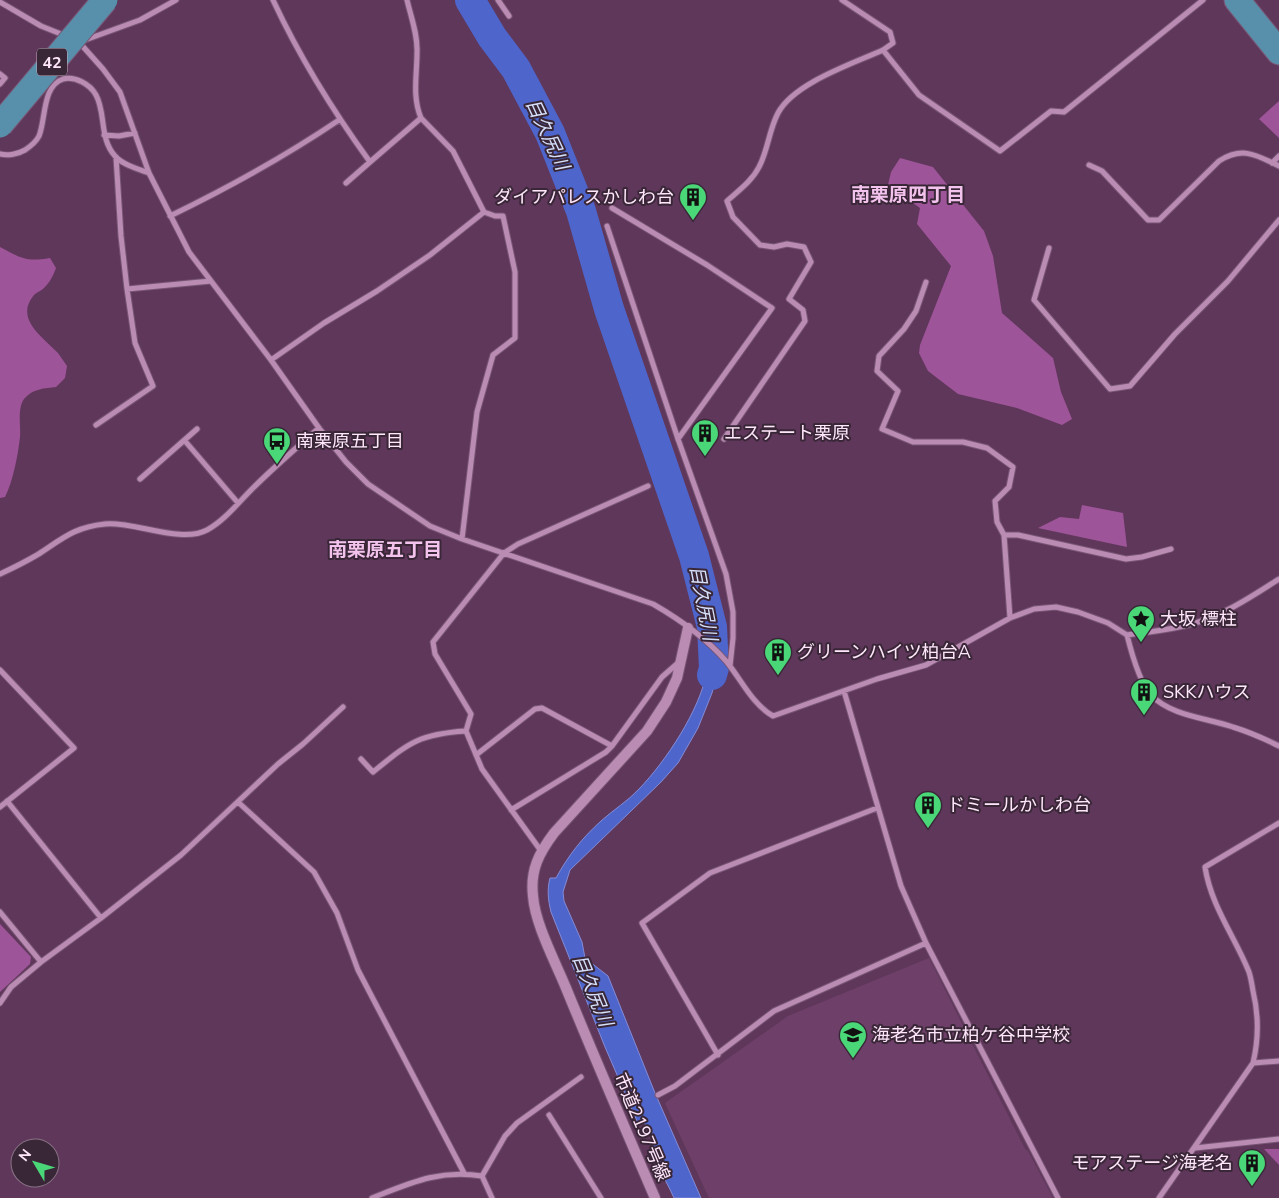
<svg xmlns="http://www.w3.org/2000/svg" width="1279" height="1198" font-family="'Nunito Sans','Noto Sans JP',sans-serif">
	<style>
		.built { fill: #6e4069 }
		.green { fill: #9e5498 }
		.water { fill: #4e65cb; stroke: #838cd9 }
		.pier { fill: #5f375b }
		.lines { fill: none; stroke-linecap: round; stroke-linejoin: round }
		.river { stroke: #4e65cb; stroke-width: 30 }
		.street-casing { stroke: #785574; stroke-width: 7 }
		.secondary-casing { stroke: #785574; stroke-width: 12 }
		.primary-casing { stroke: #785574; stroke-width: 27 }
		.street { stroke: #ba8cb4; stroke-width: 5 }
		.secondary { stroke: #ba8cb4; stroke-width: 10 }
		.primary { stroke: #588faa; stroke-width: 25 }
		.primary-bridge-casing { stroke: #785574; stroke-width: 27; stroke-linecap: butt }
		.primary-bridge { stroke: #588faa; stroke-width: 25 }
		.labels { text-anchor: middle; stroke-width: 4; stroke-linejoin: round; paint-order: stroke }
		.shield { fill: #392737; stroke: #c4adc0; stroke-width: 1 }
		.shield-label { font-size: 16px; font-weight: bold; fill: #ffe6fb }
		.poi-label { font-size: 18px; fill: #ffe6fb; stroke: #392737; text-anchor: start }
		.street-label { font-size: 18px; fill: #ffe6fb; stroke: #392737 }
		.water-label { font-size: 19px; font-style: italic; fill: #d5def9; stroke: #392737 }
		.neighbourhood-label { font-size: 19px; font-weight: bold; fill: #f3c3ed; stroke: #392737 }
	</style>
	<rect width="100%" height="100%" fill="#5f375b"/>
	<path class="built" d="M 929,958 L 1025,1149 L 1028,1151 L 1053,1198 L 709,1198 L 665,1103 L 788,1016 Z"/>
	<path class="green" d="M 1279,101 L 1279,138 L 1259,119 Z
		M 900,158 L 933,167 L 984,231 L 993,256 L 1002,313 L 1053,358 L 1061,392 L 1072,419 L 1062,425 L 1017,408 L 958,394 L 928,371 L 919,353 L 920,345 L 951,266 L 917,224 L 920,208 L 888,185 L 891,172 Z
		M 0,247 C 21,258 25,262 50,258 L 56,268 C 53,276 50,282 44,288 C 41,291 37,292 34,295 C 14,319 43,337 58,353 C 61,357 64,362 67,366 L 65,378 L 56,387 C 45,388 32,389 24,399 C 17,409 21,426 20,437 C 18,455 13,481 5,497 L 0,498 Z
		M 1082,505 L 1123,513 L 1127,547 L 1038,528 L 1060,517 L 1079,519 Z
		M 0,924 L 31,957 L 30,964 L 0,992 Z
		M 1264,1149 L 1279,1149 L 1279,1165 Z"/>
	<path class="water" d="M 705,629 L 719,667 L 712,693 L 698,728 L 678,763 L 661,782 L 570,870 L 563,892 L 564,901 L 582,942 L 585,958 L 608,976 L 655,1093 L 701,1198 L 674,1198 C 669,1186 661,1174 657,1162 C 653,1149 654,1132 643,1122 L 640,1123 L 637,1121 L 605,1047 L 551,912 C 548,900 547,889 550,878 L 556,878 C 568,856 582,838 601,821 C 613,810 628,801 639,789 C 666,761 700,710 707,671 C 710,657 707,643 705,629 Z"/>
	<path class="pier" d="M 704,627 L 724,647 L 721,669 L 706,653 Z"/>
	<g class="lines">
		<path class="river" d="M 470,0 L 492,37 L 516,69 L 550,133 L 581,211 L 609,309 L 694,556 L 712,627 L 714,668 L 712,675"/>
		<g class="street-casing">
			<path id="street" d="M 273,0 C 300,58 333,111 370,162 L 346,183
				M 498,0 L 509,16
				M 0,2 L 41,26 L 66,36
				M 85,40 L 140,20 L 176,0
				M 78,41 L 103,69 L 120,92 L 149,173 L 189,252 L 271,360 L 319,428 L 346,462 L 368,484 L 430,526 L 462,539 L 653,604 C 679,619 706,638 726,661 C 741,679 752,704 773,716 L 877,679 L 926,665 L 1010,618 L 1034,609 L 1056,607 L 1078,612 L 1108,623 L 1127,635 C 1131,651 1140,683 1151,695 C 1171,716 1207,718 1233,727 C 1249,732 1265,739 1279,746
				M 883,50 L 919,95 L 1000,151 L 1051,111 L 1064,112 L 1203,0
				M 0,74 L 5,78 L 0,84
				M 421,118 L 453,151 L 484,212 L 495,216 L 503,216 L 515,272 L 515,338 L 493,355 L 477,412 L 462,539
				M 104,135 L 119,136 L 135,133
				M 0,154 C 8,156 18,154 25,150 C 31,146 36,142 39,136 C 46,119 42,86 63,79 C 75,76 90,84 96,95 C 106,113 99,138 115,156 C 123,165 138,169 149,173
				M 116,157 L 121,236 L 127,289 L 211,281
				M 370,162 L 421,118 C 412,97 417,75 417,53 C 418,35 411,17 407,0
				M 1272,163 L 1279,156
				M 1089,165 L 1102,171 L 1148,220 L 1159,220 L 1219,161 C 1243,146 1256,155 1279,166
				M 612,208 L 707,265 L 772,308 L 678,439
				M 170,216 C 230,187 284,157 339,120
				M 607,226 L 678,439 L 726,574 L 733,612 L 733,638 L 730,666
				M 1049,248 L 1034,300 L 1110,389 L 1130,386 L 1175,334 L 1228,281 L 1279,220
				M 926,282 L 916,311 L 904,329 L 879,356 L 877,371 L 898,391 L 882,429 L 913,442 L 963,442 L 987,448 L 1013,467 L 1009,487 L 995,501 L 997,522 L 1004,535 L 1010,618
				M 271,360 L 324,323 L 377,291 L 430,255 L 484,212
				M 96,425 L 153,386 L 135,343 L 127,289
				M 724,439 L 805,321 L 803,310 L 789,299 L 811,262 L 804,247 L 787,244 L 774,247 L 760,245 L 733,217 L 727,201 C 738,191 752,181 759,167 C 768,150 769,130 778,113 C 794,83 852,64 883,50 L 893,43 L 890,32 L 842,0
				M 185,441 L 238,503
				M 140,479 L 197,429
				M 1004,535 L 1018,535 L 1126,559 L 1142,557 L 1171,549
				M 0,574 C 13,568 25,562 37,555 C 62,539 74,527 105,524 C 134,521 181,544 207,530 C 224,521 238,503 252,489 C 273,468 296,448 319,428
				M 1127,635 C 1147,632 1169,630 1188,625 C 1221,617 1251,597 1279,579
				M 0,670 L 74,748 L 0,807
				M 844,691 L 901,886 L 926,943
				M 476,755 L 535,709 L 542,708 L 612,746
				M 361,759 L 373,772 C 409,743 418,734 466,731
				M 7,801 L 101,918
				M 238,802 L 314,872 L 337,913 L 358,970 L 464,1173
				M 511,810 L 606,752 L 612,746 L 662,677 L 678,663
				M 541,851 L 482,769 L 466,731 L 471,714 L 435,654 L 433,642 L 504,553 L 518,544 L 648,486
				M 0,912 L 41,962 L 11,987 L 0,1003
				M 41,962 L 101,918 L 181,855 L 278,764 L 303,744 L 343,707
				M 718,1055 L 642,923 L 710,873 L 877,808
				M 1253,1063 L 1279,1061
				M 658,1095 L 675,1086 L 774,1011 L 926,943 L 1058,1198
				M 549,1115 L 601,1198
				M 1195,1148 L 1279,1139
				M 482,1176 L 505,1136 L 517,1123 L 581,1077
				M 482,1176 L 492,1198
				M 372,1198 C 410,1183 440,1169 482,1176
				M 1159,1198 L 1253,1063 C 1259,1038 1259,1016 1253,991 C 1252,985 1251,978 1249,972 C 1235,937 1211,906 1205,867 L 1279,823"/>
		</g>
		<g class="secondary-casing">
			<path id="secondary" d="M 655,1198 C 625,1128 595,1059 566,988 C 555,961 535,924 533,896 C 530,870 539,853 554,833 L 647,731 L 666,702 L 677,678 L 688,628"/>
		</g>
		<g class="primary-casing">
			<path id="primary" d="M 1237,0 L 1279,52"/>
		</g>
		<use href="#street" class="street"/>
		<use href="#secondary" class="secondary"/>
		<use href="#primary" class="primary"/>
		<g class="primary-bridge-casing">
			<path id="primary-bridge" d="M 0,125 L 105,0"/>
		</g>
		<use href="#primary-bridge" class="primary-bridge"/>
	</g>
	<defs>
		<g id="building-pin" transform="scale(1.4375)"><path d="M0 17L-7.5 6A9.5 9.5 0 1 1 7.5 6Z" fill="#4ad778" stroke="#392737"/><path d="M-4-6H4V6H1V3H-1V6H-4ZM-2.5-4.3h1.7v1.8h-1.7ZM.8-4.3h1.7v1.8H.8ZM-2.5-1h1.7V.8h-1.7ZM.8-1h1.7V.8H.8Z" fill="#111"/></g>
		<g id="bus-pin" transform="scale(1.4375)"><path d="M0 17L-7.5 6A9.5 9.5 0 1 1 7.5 6Z" fill="#4ad778" stroke="#392737"/><path d="M-5-6H5V4H4V6H2V4H-2V6H-4V4H-5ZM-3.5-4V0h7V-4ZM-3.5 1.2v1.5H-2V1.2ZM2 1.2v1.5H3.5V1.2Z" fill="#111"/></g>
		<g id="sight-pin" transform="scale(1.4375)"><path d="M0 17L-7.5 6A9.5 9.5 0 1 1 7.5 6Z" fill="#4ad778" stroke="#392737"/><path d="M0-6L1.8-2.2L6-1.7L2.9 1.2L3.7 5.4L0 3.3L-3.7 5.4L-2.9 1.2L-6-1.7L-1.8-2.2Z" fill="#111"/></g>
		<g id="school-pin" transform="scale(1.4375)"><path d="M0 17L-7.5 6A9.5 9.5 0 1 1 7.5 6Z" fill="#4ad778" stroke="#392737"/><path d="M0-5L7-2L0 1L-7-2ZM-4 1L0 2.5L4 1V4Q0 6-4 4Z" fill="#111"/></g>
	</defs>
	<g fill-rule="evenodd">
		<use href="#building-pin" x="693" y="197"/>
		<use href="#building-pin" x="705" y="433"/>
		<use href="#bus-pin" x="277" y="441"/>
		<use href="#sight-pin" x="1141" y="619"/>
		<use href="#building-pin" x="778" y="652"/>
		<use href="#building-pin" x="1144" y="692"/>
		<use href="#building-pin" x="928" y="805"/>
		<use href="#school-pin" x="853" y="1035"/>
		<use href="#building-pin" x="1252" y="1163"/>
	</g>
	<g class="labels">
		<rect class="shield" x="37" y="48.5" width="30" height="27" rx="4"/>
		<g class="shield-label">
			<text x="52" y="68">42</text>
		</g>
		<g class="poi-label">
			<text x="674" y="203" text-anchor="end">ダイアパレスかしわ台</text>
			<text x="724" y="439">エステート栗原</text>
			<text x="296" y="447">南栗原五丁目</text>
			<text x="1160" y="625">大坂 標柱</text>
			<text x="797" y="658">グリーンハイツ柏台A</text>
			<text x="1163" y="698">SKKハウス</text>
			<text x="947" y="811">ドミールかしわ台</text>
			<text x="872" y="1041">海老名市立柏ケ谷中学校</text>
			<text x="1233" y="1169" text-anchor="end">モアステージ海老名</text>
		</g>
		<g class="street-label">
			<text transform="translate(642 1127) rotate(67)" y="6">市道2197号線</text>
		</g>
		<g class="water-label">
			<text transform="translate(548 134) rotate(65)" y="7">目久尻川</text>
			<text transform="translate(704 603) rotate(79)" y="7">目久尻川</text>
			<text transform="translate(593 990) rotate(68)" y="7">目久尻川</text>
		</g>
		<g class="neighbourhood-label">
			<text x="908" y="201">南栗原四丁目</text>
			<text x="385" y="556">南栗原五丁目</text>
		</g>
	</g>
	<g transform="translate(35 1163) rotate(308)"><circle r="24" fill="#392737" stroke="#887385"/>
	<path d="M0-4L9 19L0 12L-9 19Z" fill="#4ad778"/>
	<text y="-8" font-size="14" font-weight="bold" text-anchor="middle" fill="#ffe6fb">N</text>
	</g>
</svg>
